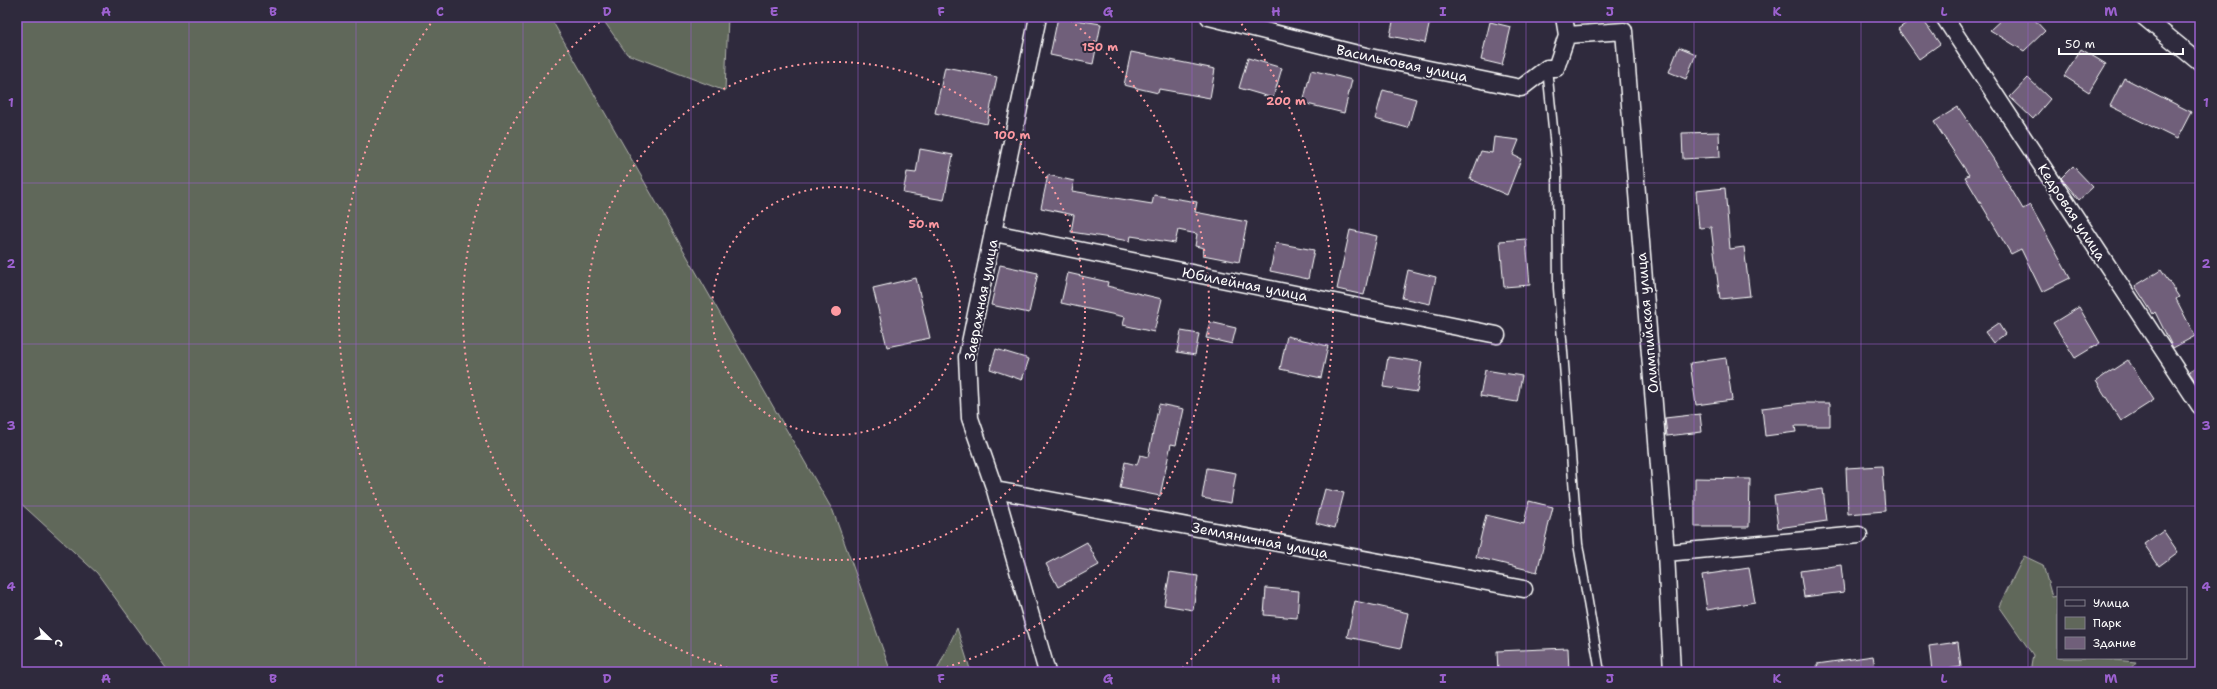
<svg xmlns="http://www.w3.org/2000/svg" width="2217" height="689" font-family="'Shantell Sans',sans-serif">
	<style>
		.green { fill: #60675a; stroke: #b0b3ac }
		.building { fill: #705f7a; stroke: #fff }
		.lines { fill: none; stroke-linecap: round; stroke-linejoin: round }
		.service-casing { stroke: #fff; stroke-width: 11 }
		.minor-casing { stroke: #fff; stroke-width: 19 }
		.service { stroke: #2f2a3d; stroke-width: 8 }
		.minor { stroke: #2f2a3d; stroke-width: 16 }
		.grid { fill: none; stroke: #9c61cf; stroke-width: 1; stroke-opacity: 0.55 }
		.ring { fill: none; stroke: #ff9aa2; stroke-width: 2; stroke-dasharray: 2 4 }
		.labels { text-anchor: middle; stroke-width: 4; stroke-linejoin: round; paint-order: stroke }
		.street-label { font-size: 14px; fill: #fff; stroke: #2f2a3d }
		.centre { fill: #ff9aa2; stroke: #2f2a3d; stroke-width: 2 }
		.ring-label { font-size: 12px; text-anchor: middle; font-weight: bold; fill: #ff9aa2; stroke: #2f2a3d; stroke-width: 4; stroke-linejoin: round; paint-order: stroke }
		.neatline { fill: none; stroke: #9c61cf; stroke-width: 1.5 }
		.grid-label { font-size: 13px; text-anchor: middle; font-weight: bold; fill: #9c61cf }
	</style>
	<rect width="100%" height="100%" fill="#2f2a3d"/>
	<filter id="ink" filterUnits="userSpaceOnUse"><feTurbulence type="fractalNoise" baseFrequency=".025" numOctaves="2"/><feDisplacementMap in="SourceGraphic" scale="8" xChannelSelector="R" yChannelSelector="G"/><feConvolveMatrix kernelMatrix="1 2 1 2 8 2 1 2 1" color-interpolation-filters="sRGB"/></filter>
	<g filter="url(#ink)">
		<path class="green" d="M 17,17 L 550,17 L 833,511 L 891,672 L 169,672 L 97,573 L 17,500 Z
			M 601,17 L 728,17 L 725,91 L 627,54 Z
			M 2024,556 L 2043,565 L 2052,597 L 2058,596 L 2058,658 L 2093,658 L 2136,662 L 2128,672 L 2030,672 L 2033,655 L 1999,606 Z
			M 957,628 L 971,672 L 936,672 Z"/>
		<path class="building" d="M 1058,17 L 1101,24 L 1093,64 L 1050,55 Z
			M 1394,17 L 1431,17 L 1425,43 L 1390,36 Z
			M 1915,17 L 1921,17 L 1940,44 L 1919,59 L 1898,29 Z
			M 2004,17 L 2032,17 L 2045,31 L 2024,51 L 1990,30 Z
			M 1490,22 L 1511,27 L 1502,65 L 1481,60 Z
			M 1679,47 L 1696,54 L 1686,79 L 1669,72 Z
			M 2081,49 L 2106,64 L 2089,92 L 2064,76 Z
			M 1131,52 L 1215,69 L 1210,98 L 1159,89 L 1158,93 L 1124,85 Z
			M 1248,58 L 1282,68 L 1273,98 L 1239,88 Z
			M 945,67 L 997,77 L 987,124 L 935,113 Z
			M 1311,70 L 1352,80 L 1344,113 L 1303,103 Z
			M 2028,78 L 2050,99 L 2033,119 L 2010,97 Z
			M 2124,78 L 2191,112 L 2177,139 L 2110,106 Z
			M 1383,90 L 1416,99 L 1408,128 L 1375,119 Z
			M 1958,107 L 1994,160 L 2023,209 L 2030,205 L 2070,278 L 2042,292 L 2021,249 L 2011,254 L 1965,177 L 1969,175 L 1934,122 Z
			M 1719,132 L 1720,157 L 1683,159 L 1682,133 Z
			M 1494,137 L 1519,140 L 1513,155 L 1521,159 L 1507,195 L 1470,179 L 1481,151 L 1492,153 Z
			M 920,149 L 953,155 L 944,200 L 903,193 L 907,172 L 916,173 Z
			M 2073,166 L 2093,187 L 2079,200 L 2061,178 Z
			M 1048,175 L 1074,181 L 1072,191 L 1152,204 L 1154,195 L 1197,202 L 1195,212 L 1247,222 L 1239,262 L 1203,255 L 1204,248 L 1195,246 L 1197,234 L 1178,230 L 1175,243 L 1131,236 L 1130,241 L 1071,232 L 1074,215 L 1041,208 Z
			M 1725,188 L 1730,249 L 1744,247 L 1750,296 L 1720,299 L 1711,227 L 1699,228 L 1696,191 Z
			M 1350,230 L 1377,236 L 1364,295 L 1337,289 Z
			M 1526,239 L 1530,285 L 1504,287 L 1500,241 Z
			M 1276,243 L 1314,250 L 1308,279 L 1270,271 Z
			M 1000,265 L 1038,273 L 1029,313 L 991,305 Z
			M 1408,270 L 1436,277 L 1430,304 L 1402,298 Z
			M 2161,270 L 2179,297 L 2176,299 L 2195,336 L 2173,348 L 2155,312 L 2153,314 L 2135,286 Z
			M 1068,273 L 1108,282 L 1107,286 L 1162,299 L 1154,332 L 1123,325 L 1125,317 L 1061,303 Z
			M 916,278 L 930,338 L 887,347 L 873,288 Z
			M 2079,307 L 2100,343 L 2075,358 L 2053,323 Z
			M 1210,322 L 1236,328 L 1232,344 L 1206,338 Z
			M 1998,323 L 2005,334 L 1993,343 L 1985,332 Z
			M 1181,331 L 1199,334 L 1195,355 L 1177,352 Z
			M 1287,336 L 1328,346 L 1321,378 L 1280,369 Z
			M 996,349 L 1029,359 L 1022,380 L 990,369 Z
			M 1388,357 L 1422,362 L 1417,392 L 1383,387 Z
			M 1726,358 L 1732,400 L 1696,405 L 1690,363 Z
			M 2128,360 L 2154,400 L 2121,421 L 2096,381 Z
			M 2200,366 L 2200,389 L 2189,372 Z
			M 1485,370 L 1522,376 L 1517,402 L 1480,396 Z
			M 1803,403 L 1830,403 L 1830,426 L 1795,426 L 1796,432 L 1765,436 L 1762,408 Z
			M 1159,404 L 1184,409 L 1176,445 L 1171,444 L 1160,496 L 1120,488 L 1125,462 L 1137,465 L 1140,455 L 1148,457 Z
			M 1700,414 L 1702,432 L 1667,436 L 1665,418 Z
			M 1882,466 L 1885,511 L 1848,514 L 1846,468 Z
			M 1207,468 L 1236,473 L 1231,503 L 1202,498 Z
			M 1695,478 L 1750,479 L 1749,527 L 1695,527 Z
			M 1325,489 L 1344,493 L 1335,528 L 1316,523 Z
			M 1823,489 L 1827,521 L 1778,528 L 1774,496 Z
			M 1529,501 L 1553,507 L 1537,572 L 1476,557 L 1486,515 L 1524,524 Z
			M 2163,530 L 2178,552 L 2159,566 L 2144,544 Z
			M 1087,542 L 1099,565 L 1058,587 L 1046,564 Z
			M 1841,565 L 1844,592 L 1804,597 L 1800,571 Z
			M 1749,568 L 1755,602 L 1707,610 L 1702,575 Z
			M 1170,572 L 1198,576 L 1193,610 L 1164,605 Z
			M 1266,588 L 1299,591 L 1297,618 L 1264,615 Z
			M 1355,601 L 1408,613 L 1401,648 L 1347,637 Z
			M 1958,642 L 1961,667 L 1932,671 L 1929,646 Z
			M 1568,648 L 1569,672 L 1498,672 L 1497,651 Z
			M 1873,656 L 1876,672 L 1818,672 L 1817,664 Z"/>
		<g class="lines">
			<g class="service-casing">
				<path id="service" d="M 1547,68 L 1557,168 L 1558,288 L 1578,544 L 1600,672"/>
			</g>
			<g class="minor-casing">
				<path id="minor" d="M 1038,17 L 967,357 L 970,418 L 995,490 L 1047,672
					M 1209,17 L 1370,57 L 1521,88 L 1547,68 L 1556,68 L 1567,35 L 1564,17
					M 1944,17 L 2200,406
					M 2144,17 L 2200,63
					M 1567,35 L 1624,31 L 1666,553 L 1672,672
					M 994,233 L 1497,335
					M 995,490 L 1524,589
					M 1666,553 L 1859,535"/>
			</g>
			<use href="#service" class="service"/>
			<use href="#minor" class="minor"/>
		</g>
	</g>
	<path class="grid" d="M 189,17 L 189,672M 356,17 L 356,672M 523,17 L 523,672M 691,17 L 691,672M 858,17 L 858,672M 1025,17 L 1025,672M 1192,17 L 1192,672M 1359,17 L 1359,672M 1526,17 L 1526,672M 1694,17 L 1694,672M 1861,17 L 1861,672M 2028,17 L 2028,672M 17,183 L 2200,183M 17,344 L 2200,344M 17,506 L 2200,506"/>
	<g class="ring">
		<circle cx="836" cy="311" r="124"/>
		<circle cx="836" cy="311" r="249"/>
		<path d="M739 671A373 373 0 0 1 606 17M1066 17A373 373 0 0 1 933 671"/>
		<path d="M494 672A497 497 0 0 1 434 19M1238 19A497 497 0 0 1 1178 672"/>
	</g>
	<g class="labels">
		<g class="street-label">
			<text transform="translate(1402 63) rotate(12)" y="5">Васильковая улица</text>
			<text transform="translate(2072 212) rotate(57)" y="5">Кедровая улица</text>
			<text transform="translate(1245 284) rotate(11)" y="5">Юбилейная улица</text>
			<text transform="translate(981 300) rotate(-79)" y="5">Завражная улица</text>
			<text transform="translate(1647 323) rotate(-95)" y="5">Олимпийская улица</text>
			<text transform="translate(1260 540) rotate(11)" y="5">Земляничная улица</text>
		</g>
	</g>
	<circle cx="836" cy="311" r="6" class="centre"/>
	<g class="ring-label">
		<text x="1100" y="51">150 m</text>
		<text x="1286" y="105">200 m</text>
		<text x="1012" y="139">100 m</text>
		<text x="924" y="228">50 m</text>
	</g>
	<rect width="2217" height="689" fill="none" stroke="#2f2a3d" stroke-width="44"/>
	<rect x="2057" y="587" width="130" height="72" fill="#2f2a3d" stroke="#827f8b"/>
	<rect x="2065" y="600" width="20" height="6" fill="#2f2a3d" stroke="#827f8b"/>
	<text x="2093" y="607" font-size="12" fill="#ffffff">Улица</text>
	<rect x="2065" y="617" width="20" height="12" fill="#60675a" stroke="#827f8b"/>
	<text x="2093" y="627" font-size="12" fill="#ffffff">Парк</text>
	<rect x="2065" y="637" width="20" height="12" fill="#705f7a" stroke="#827f8b"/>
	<text x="2093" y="647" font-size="12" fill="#ffffff">Здание</text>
	<g transform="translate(50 639) rotate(113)" stroke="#2f2a3d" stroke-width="3" paint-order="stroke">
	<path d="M0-3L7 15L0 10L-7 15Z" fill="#ffffff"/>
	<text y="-6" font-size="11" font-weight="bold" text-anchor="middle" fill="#ffffff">С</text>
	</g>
	<path d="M2059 48v6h124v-6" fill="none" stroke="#ffffff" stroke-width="2"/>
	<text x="2065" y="48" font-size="12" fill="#ffffff" stroke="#2f2a3d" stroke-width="3" paint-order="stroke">50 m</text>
	<rect x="22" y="22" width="2173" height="645" class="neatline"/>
	<g class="grid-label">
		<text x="106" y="16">A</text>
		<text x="273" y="16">B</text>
		<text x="440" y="16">C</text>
		<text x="607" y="16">D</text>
		<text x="774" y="16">E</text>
		<text x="941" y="16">F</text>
		<text x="1108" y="16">G</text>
		<text x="1276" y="16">H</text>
		<text x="1443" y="16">I</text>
		<text x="1610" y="16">J</text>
		<text x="1777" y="16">K</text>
		<text x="1944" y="16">L</text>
		<text x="2111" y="16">M</text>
		<text x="11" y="107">1</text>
		<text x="2206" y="107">1</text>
		<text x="11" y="268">2</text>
		<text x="2206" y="268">2</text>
		<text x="11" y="430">3</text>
		<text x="2206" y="430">3</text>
		<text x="11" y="591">4</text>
		<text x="2206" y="591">4</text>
		<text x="106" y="683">A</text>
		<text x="273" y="683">B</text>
		<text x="440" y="683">C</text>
		<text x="607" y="683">D</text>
		<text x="774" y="683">E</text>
		<text x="941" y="683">F</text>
		<text x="1108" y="683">G</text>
		<text x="1276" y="683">H</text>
		<text x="1443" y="683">I</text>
		<text x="1610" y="683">J</text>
		<text x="1777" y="683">K</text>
		<text x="1944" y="683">L</text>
		<text x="2111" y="683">M</text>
	</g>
</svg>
